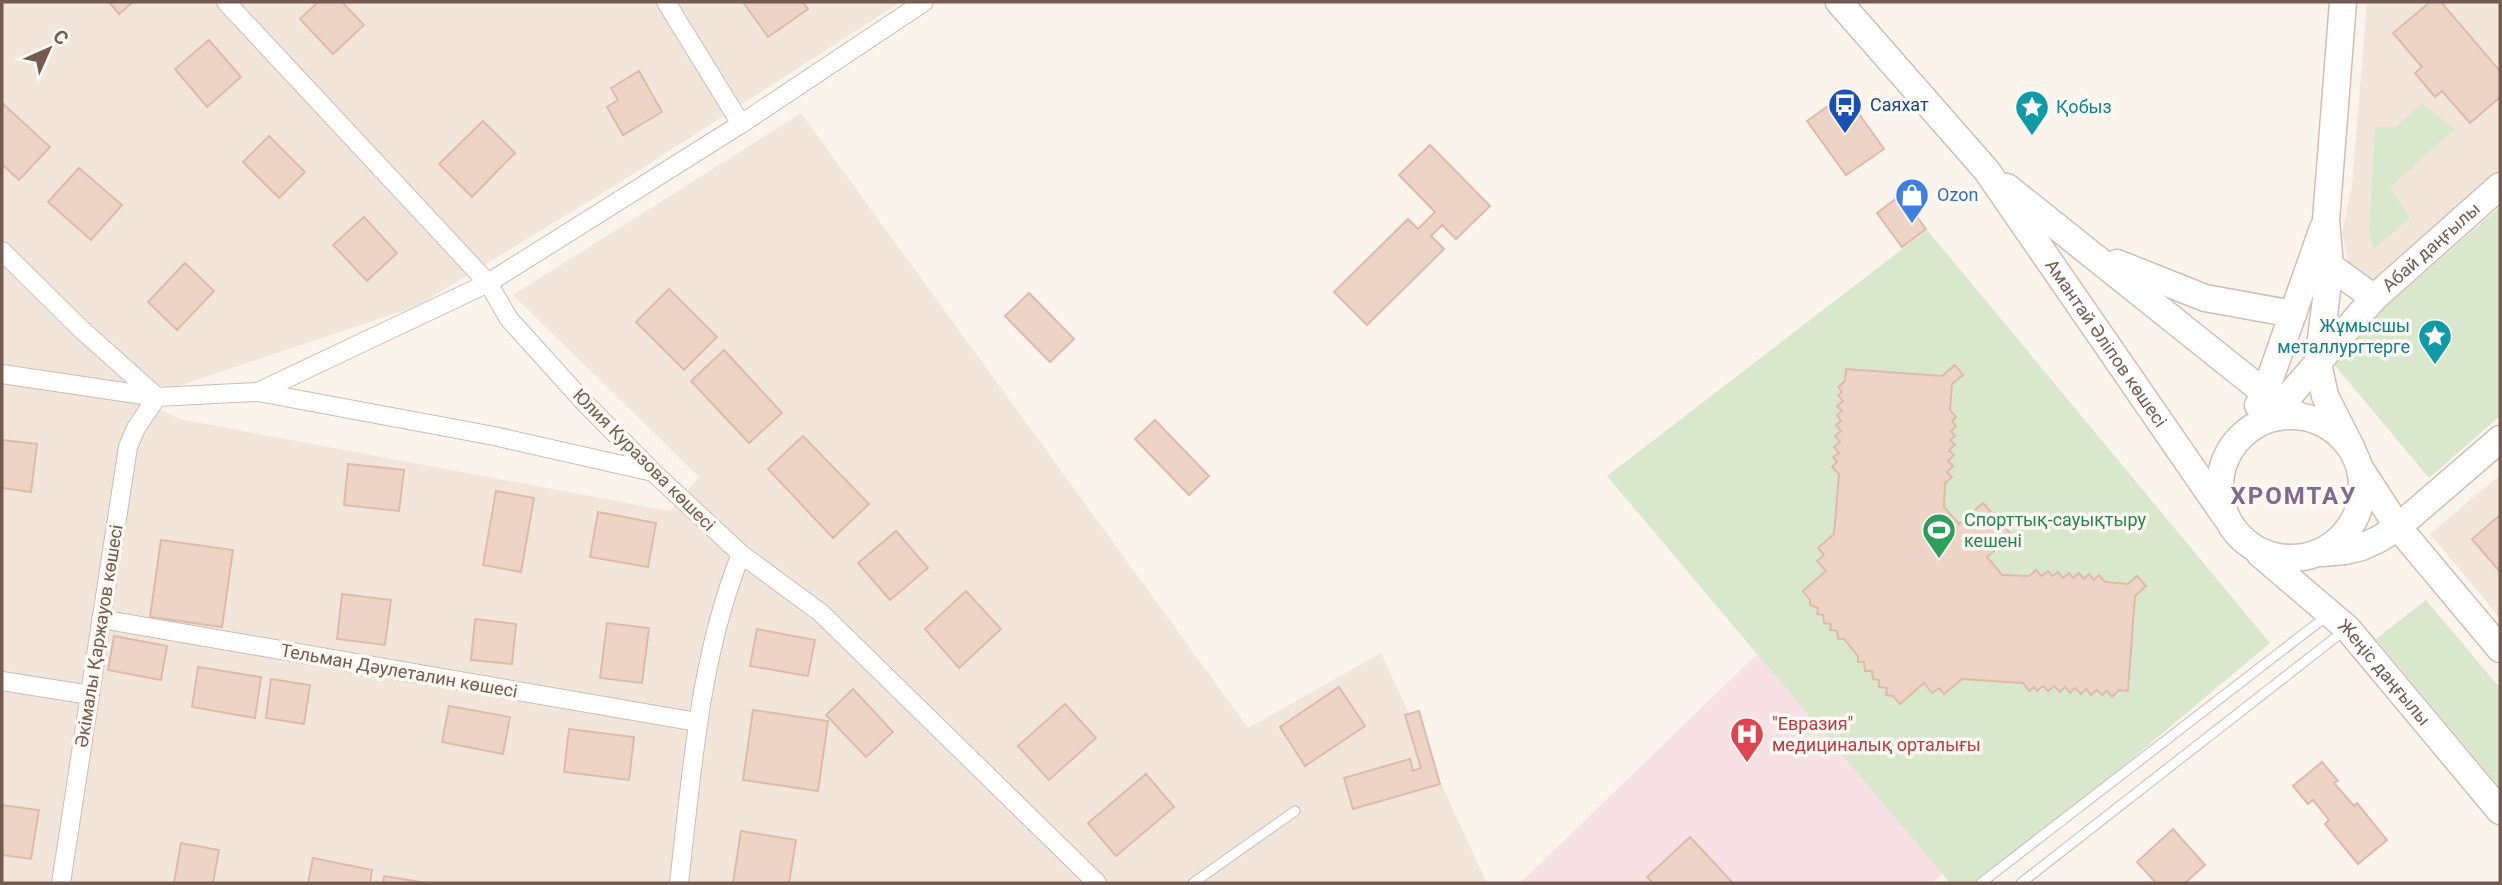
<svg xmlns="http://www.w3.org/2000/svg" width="2502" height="885" font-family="Roboto,sans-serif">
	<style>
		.residential { fill: #f2e6db }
		.medical { fill: #f8e1e5 }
		.green { fill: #d9e8cc }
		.building { fill: #edd4c7; stroke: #debaa9; stroke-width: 2 }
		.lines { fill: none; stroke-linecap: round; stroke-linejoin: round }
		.lane-casing { stroke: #ccbcb3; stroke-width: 11 }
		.street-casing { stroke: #ccbcb3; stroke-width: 20 }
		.secondary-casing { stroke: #d1beb3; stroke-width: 29 }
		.lane { stroke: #fff; stroke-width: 9 }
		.street { stroke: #fff; stroke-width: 18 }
		.secondary { stroke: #fff; stroke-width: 26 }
		.labels { text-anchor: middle; stroke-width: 7; stroke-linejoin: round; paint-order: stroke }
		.transit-label { font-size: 18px; fill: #164399; stroke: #fdf9f3; text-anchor: start }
		.culture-label { font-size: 18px; fill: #0d838f; stroke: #fdf9f3; text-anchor: start }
		.shop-label { font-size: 18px; fill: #366cbe; stroke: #fdf9f3; text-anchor: start }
		.street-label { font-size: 18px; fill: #745b51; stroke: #fdf9f3 }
		.leisure-label { font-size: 18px; fill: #27864d; stroke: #fdf9f3; text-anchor: start }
		.health-label { font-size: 18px; fill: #be3a42; stroke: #fdf9f3; text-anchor: start }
		.district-label { font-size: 24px; font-weight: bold; letter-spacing: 2px; fill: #80698f; stroke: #fdf9f3 }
	</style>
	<rect width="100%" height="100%" fill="#fbf4ec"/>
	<path class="residential" d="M 2,2 L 901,2 L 624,180 L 417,306 L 140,399 L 180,419 L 670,511 L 699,477 L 513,295 L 801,113 L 1248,728 L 1381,653 L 1487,883 L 2,883 Z
		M 2367,2 L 2500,2 L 2500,173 L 2380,279 L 2364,280 L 2349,265 L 2342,233 L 2352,185 Z
		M 2500,475 L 2500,618 L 2430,534 Z"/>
	<path class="medical" d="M 1757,654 L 1943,874 L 1931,883 L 1520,883 Z"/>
	<path class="green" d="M 2422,104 L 2455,129 L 2390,187 L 2410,218 L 2374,249 L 2369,233 L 2375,127 L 2395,127 Z
		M 2500,207 L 2500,416 L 2429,478 L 2328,357 Z
		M 1927,230 L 2270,643 L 1984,883 L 1950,883 L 1607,476 Z
		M 2426,600 L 2500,688 L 2500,788 L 2376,639 Z"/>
	<path class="building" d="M 109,2 L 133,2 L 119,14 Z
		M 318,2 L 342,2 L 364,25 L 333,54 L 300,19 Z
		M 743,2 L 803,2 L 808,9 L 768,37 Z
		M 2430,2 L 2441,2 L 2500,71 L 2500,97 L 2470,123 L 2442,91 L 2435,97 L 2415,73 L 2422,67 L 2393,33 Z
		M 209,40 L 241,77 L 207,107 L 175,69 Z
		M 639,71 L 662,112 L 623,135 L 607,107 L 618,100 L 611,88 Z
		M 1845,94 L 1884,149 L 1846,175 L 1807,121 Z
		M 2,103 L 50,147 L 19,180 L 2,164 Z
		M 483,121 L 515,153 L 472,197 L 439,164 Z
		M 269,136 L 305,172 L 279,198 L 243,162 Z
		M 1430,145 L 1490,206 L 1456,239 L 1442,225 L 1431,236 L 1444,249 L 1367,325 L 1334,292 L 1408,219 L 1418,229 L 1435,212 L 1399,175 Z
		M 79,168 L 122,205 L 91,240 L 48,202 Z
		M 1901,195 L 1926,229 L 1902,247 L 1877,213 Z
		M 364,217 L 397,253 L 367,281 L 333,245 Z
		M 185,263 L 214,291 L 177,330 L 148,302 Z
		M 669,289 L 717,337 L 684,370 L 636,322 Z
		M 1029,293 L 1074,339 L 1050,362 L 1005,316 Z
		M 724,350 L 782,413 L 749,443 L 691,381 Z
		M 1955,365 L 1963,375 L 1952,384 L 1950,410 L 1956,417 L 1952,421 L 1956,426 L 1951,431 L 1955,436 L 1950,440 L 1955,445 L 1949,450 L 1954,455 L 1948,461 L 1953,466 L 1947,472 L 1952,477 L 1945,483 L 1944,507 L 1959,524 L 1983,503 L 1998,520 L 2012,535 L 1987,557 L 2002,575 L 2029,576 L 2036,570 L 2041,576 L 2048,571 L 2052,576 L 2058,572 L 2063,578 L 2069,573 L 2073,578 L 2079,573 L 2084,579 L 2089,574 L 2094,580 L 2099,575 L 2105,582 L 2128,584 L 2137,576 L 2146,586 L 2135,596 L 2128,691 L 2119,690 L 2112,697 L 2107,691 L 2102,695 L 2097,690 L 2091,695 L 2086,689 L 2081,694 L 2075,688 L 2070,693 L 2065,687 L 2060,692 L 2054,686 L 2048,691 L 2043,686 L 2037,691 L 2034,687 L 2029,691 L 2023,683 L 1962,679 L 1944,694 L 1939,688 L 1932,693 L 1924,683 L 1900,704 L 1893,696 L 1886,695 L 1887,688 L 1879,687 L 1879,680 L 1873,679 L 1872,671 L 1865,671 L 1864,662 L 1858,662 L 1858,656 L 1844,639 L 1838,639 L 1837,631 L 1830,630 L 1831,624 L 1824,623 L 1823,615 L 1817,614 L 1818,608 L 1810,605 L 1810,600 L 1803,591 L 1826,571 L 1817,561 L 1824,555 L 1818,548 L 1834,534 L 1839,474 L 1832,467 L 1837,462 L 1833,457 L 1839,453 L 1834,447 L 1840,442 L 1835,436 L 1841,431 L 1836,425 L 1841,421 L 1837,415 L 1842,411 L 1837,406 L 1843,401 L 1838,395 L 1842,392 L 1838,387 L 1845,381 L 1846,369 L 1942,376 Z
		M 1155,420 L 1209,476 L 1189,495 L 1135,439 Z
		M 803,436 L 869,504 L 833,538 L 768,469 Z
		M 2,440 L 37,444 L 31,492 L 2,488 Z
		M 348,464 L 404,470 L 399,511 L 344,505 Z
		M 496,491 L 534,498 L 521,572 L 483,565 Z
		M 598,512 L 656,523 L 648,567 L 590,557 Z
		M 2500,515 L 2500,572 L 2472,539 Z
		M 896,531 L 928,568 L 890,600 L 858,563 Z
		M 161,540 L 233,550 L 222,627 L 150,617 Z
		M 966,591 L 1001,629 L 959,668 L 925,629 Z
		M 342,594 L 391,600 L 385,645 L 337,639 Z
		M 475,619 L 516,624 L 512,664 L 471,660 Z
		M 607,623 L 649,628 L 642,683 L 600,678 Z
		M 757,629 L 815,640 L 808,676 L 750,666 Z
		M 114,636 L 167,646 L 161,680 L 108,670 Z
		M 198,667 L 261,677 L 255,718 L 192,707 Z
		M 271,679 L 310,685 L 304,724 L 266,718 Z
		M 1339,687 L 1365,726 L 1305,766 L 1280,727 Z
		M 853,689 L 893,732 L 866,757 L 826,715 Z
		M 1065,704 L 1096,738 L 1049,780 L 1018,746 Z
		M 449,706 L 510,717 L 503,754 L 442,742 Z
		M 753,710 L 828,721 L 818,791 L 743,780 Z
		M 1419,711 L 1440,784 L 1353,809 L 1344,778 L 1410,759 L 1413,771 L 1421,768 L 1405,715 Z
		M 569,729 L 634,737 L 629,780 L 564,772 Z
		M 2322,762 L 2338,781 L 2334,783 L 2354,806 L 2357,803 L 2387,840 L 2358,864 L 2325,824 L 2329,820 L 2313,800 L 2308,804 L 2293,786 Z
		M 1146,774 L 1174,807 L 1116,856 L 1088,823 Z
		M 2,805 L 39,810 L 31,859 L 2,855 Z
		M 2173,829 L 2205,865 L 2185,883 L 2156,883 L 2137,862 Z
		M 741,831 L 796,840 L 789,883 L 733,883 Z
		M 1690,837 L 1733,883 L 1653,883 L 1647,877 Z
		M 181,843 L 219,850 L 213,883 L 174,883 Z
		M 313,858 L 372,870 L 370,883 L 308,883 Z
		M 384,876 L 427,883 L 383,883 Z"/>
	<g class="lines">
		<g class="lane-casing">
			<path id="lane" d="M 1193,883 L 1295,811
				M 1981,883 L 2328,615
				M 2021,883 L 2345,630"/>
		</g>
		<g class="street-casing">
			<path id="street" d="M 226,2 L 488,283 L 509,319 L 584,402 L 653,472 L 741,554 L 821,613 L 1097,883
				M 666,2 L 741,124
				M 2,251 L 82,330 L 157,397
				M 2,374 L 157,397 L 258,392 L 488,283 L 741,124 L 924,2
				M 258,392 L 494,436 L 653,472
				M 101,619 L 697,722
				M 2,681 L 90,695
				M 61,883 L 128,447 L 136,428 L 157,397
				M 679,883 C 692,773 699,658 741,554"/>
		</g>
		<g class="secondary-casing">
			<g id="secondary">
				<path id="s1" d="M 1839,2 L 1987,171 L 2225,516"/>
				<path d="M 2343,2 L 2326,220 L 2330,266 L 2318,363 L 2325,396 L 2352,449"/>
				<path d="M 2007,187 L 2265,393 L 2299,416"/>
				<path d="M 2117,263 L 2205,298 L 2293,314"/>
				<path d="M 2330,266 L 2374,298"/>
				<path id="s2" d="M 2282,404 L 2374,298 L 2500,186"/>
				<path d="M 2258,405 L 2265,393 L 2323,228"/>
				<circle cx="2291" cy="487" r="71"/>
				<path d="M 2361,470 L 2398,527 L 2500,649"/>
				<path d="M 2322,553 L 2345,551 L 2362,547 L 2379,539 L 2398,527 L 2500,439"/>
				<path id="s3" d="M 2260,554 L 2348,629 L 2500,811"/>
			</g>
		</g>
		<use href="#lane" class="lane"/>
		<use href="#street" class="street"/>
		<use href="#secondary" class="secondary"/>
	</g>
	<defs>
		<g id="bus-pin" transform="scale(1.75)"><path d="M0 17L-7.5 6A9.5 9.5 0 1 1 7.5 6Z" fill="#1a4fb4" stroke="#fdf9f3"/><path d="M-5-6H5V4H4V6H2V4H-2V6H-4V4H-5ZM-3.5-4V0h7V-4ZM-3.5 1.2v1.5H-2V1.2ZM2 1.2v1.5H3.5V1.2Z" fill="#fff"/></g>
		<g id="sight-pin" transform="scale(1.75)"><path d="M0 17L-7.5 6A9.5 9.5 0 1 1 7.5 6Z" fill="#0f9aa8" stroke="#fdf9f3"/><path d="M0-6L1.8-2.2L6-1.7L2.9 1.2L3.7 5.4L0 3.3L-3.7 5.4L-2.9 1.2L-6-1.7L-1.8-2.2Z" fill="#fff"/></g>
		<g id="shop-pin" transform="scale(1.75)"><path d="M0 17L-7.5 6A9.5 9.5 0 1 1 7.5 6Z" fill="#3f7fe0" stroke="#fdf9f3"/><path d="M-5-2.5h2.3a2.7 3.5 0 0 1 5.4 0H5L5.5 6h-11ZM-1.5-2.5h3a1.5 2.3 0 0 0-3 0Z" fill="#fff"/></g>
		<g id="stadium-pin" transform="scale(1.75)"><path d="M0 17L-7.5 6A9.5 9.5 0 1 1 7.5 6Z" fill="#2e9e5b" stroke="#fdf9f3"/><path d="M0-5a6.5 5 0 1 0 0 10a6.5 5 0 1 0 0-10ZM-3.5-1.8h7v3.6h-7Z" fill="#fff"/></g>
		<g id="hospital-pin" transform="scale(1.75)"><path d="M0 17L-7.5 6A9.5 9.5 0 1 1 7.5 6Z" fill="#e0444e" stroke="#fdf9f3"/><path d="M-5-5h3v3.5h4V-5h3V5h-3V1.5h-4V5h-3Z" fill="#fff"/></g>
	</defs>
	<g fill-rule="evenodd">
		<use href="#bus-pin" x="1845" y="105"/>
		<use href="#sight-pin" x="2032" y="107"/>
		<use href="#shop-pin" x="1912" y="195"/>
		<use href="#sight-pin" x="2435" y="336"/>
		<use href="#stadium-pin" x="1939" y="530"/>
		<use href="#hospital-pin" x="1747" y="734"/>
	</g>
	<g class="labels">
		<g class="transit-label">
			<text x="1870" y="111">Саяхат</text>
		</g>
		<g class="culture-label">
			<text x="2056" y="113">Қобыз</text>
			<text x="2410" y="332" text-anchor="end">Жұмысшы<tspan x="2410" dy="21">металлургтерге</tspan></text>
		</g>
		<g class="shop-label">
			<text x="1937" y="201">Ozon</text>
		</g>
		<g class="street-label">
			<text dy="6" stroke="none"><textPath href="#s2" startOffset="217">Абай даңғылы</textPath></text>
			<text dy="6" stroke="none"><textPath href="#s1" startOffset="434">Амантай Әліпов көшесі</textPath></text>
			<text transform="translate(644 460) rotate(45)" y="6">Юлия Куразова көшесі</text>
			<text transform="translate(99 636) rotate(-81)" y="6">Әкімалы Қаржауов көшесі</text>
			<text transform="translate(399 671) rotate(10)" y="6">Тельман Дәулеталин көшесі</text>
			<text dy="6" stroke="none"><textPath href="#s3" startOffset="172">Жеңіс даңғылы</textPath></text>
		</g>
		<g class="leisure-label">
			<text x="1964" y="526">Спорттық-сауықтыру<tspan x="1964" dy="21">кешені</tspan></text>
		</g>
		<g class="health-label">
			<text x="1772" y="730">"Евразия"<tspan x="1772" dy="21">медициналық орталығы</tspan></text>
		</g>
		<g class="district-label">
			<text x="2294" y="504">ХРОМТАУ</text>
		</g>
	</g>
	<rect width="2502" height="885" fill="none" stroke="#745b51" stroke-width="7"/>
	<g transform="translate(49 49) rotate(45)" stroke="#fdf9f3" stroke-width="5" paint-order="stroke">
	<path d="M0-5L12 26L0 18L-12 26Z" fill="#745b51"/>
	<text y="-10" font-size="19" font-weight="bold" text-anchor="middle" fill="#745b51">С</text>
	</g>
</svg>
